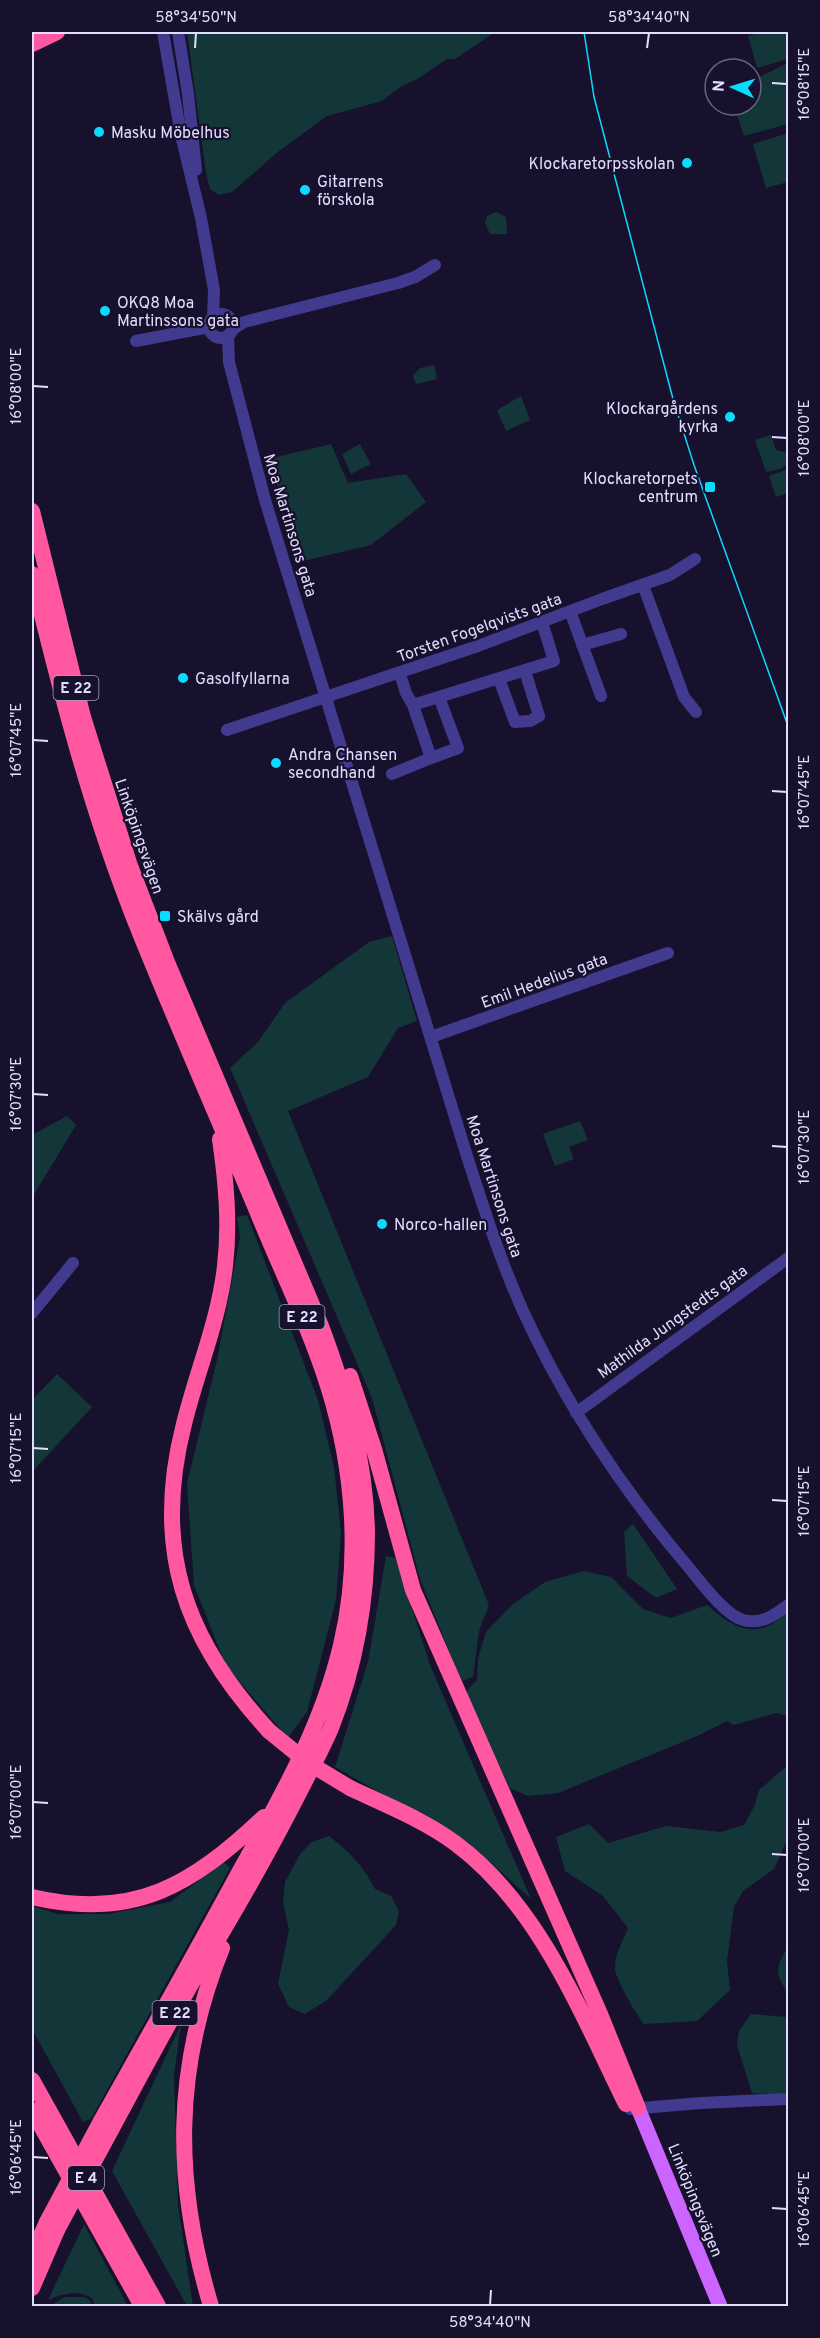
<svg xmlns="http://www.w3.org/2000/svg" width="820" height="2338" font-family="Overpass,sans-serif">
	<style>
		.green { fill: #133738 }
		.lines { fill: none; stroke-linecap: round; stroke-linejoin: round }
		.minor { stroke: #413a8e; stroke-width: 12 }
		.major { stroke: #cc64ff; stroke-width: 15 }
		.highway { stroke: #ff58a1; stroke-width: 16 }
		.tram { stroke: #09dbff; stroke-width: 1.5 }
		.highway-bridge { stroke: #ff58a1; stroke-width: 16 }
		.ticks { fill: none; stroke: #e2ddff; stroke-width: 2 }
		.poi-dot { fill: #09dbff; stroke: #17112d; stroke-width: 2 }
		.labels { text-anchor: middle; stroke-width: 4.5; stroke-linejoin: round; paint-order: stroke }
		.shield { fill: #17112d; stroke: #a5a0c0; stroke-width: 1.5 }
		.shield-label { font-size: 15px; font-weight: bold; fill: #e2ddff }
		.poi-label { font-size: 16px; fill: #e2ddff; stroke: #17112d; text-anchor: start }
		.street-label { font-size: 16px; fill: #e2ddff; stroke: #17112d }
		.neatline { fill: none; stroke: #e2ddff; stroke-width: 2 }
		.ticks-label { font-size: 15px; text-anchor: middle; fill: #e2ddff }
	</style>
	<rect width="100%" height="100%" fill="#17112d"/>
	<path class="green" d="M 187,32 L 495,32 L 455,59 L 447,59 L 419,78 L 400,87 L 382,101 L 327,116 L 279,151 L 232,192 L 219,195 L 210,189 L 206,173 Z
		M 763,32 L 788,32 L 788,59 L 757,68 L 748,36 Z
		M 788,63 L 788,124 L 744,136 L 734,105 L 751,105 L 751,81 Z
		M 788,133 L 788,182 L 766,188 L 753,144 Z
		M 496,212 L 506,217 L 507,234 L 490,234 L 485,223 L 487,216 Z
		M 434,365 L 437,379 L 416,384 L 413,376 L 420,368 Z
		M 521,396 L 530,420 L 506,431 L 497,410 Z
		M 771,435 L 776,450 L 788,453 C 789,470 781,468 766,472 L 755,440 Z
		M 331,444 L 348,483 L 406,474 L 426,502 L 371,545 L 303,561 L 268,459 Z
		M 360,444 L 371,464 L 351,474 L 342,454 Z
		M 788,469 L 788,493 L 776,497 L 769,476 Z
		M 392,936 L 417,1021 L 398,1028 L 368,1077 L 288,1111 L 489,1605 L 479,1631 L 473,1677 L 461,1681 L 420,1579 L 372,1398 L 230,1068 L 258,1042 L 285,1003 L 369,942 Z
		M 67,1116 L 76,1125 L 32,1198 L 32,1135 Z
		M 580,1121 L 588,1140 L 569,1147 L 574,1159 L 555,1166 L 543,1134 Z
		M 247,1215 L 318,1400 L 334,1467 L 341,1533 L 336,1600 L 307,1712 L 288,1738 L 226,1666 L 194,1585 L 187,1484 L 217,1360 L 240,1237 L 237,1217 Z
		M 57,1374 L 92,1407 L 33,1471 L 32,1400 Z
		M 633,1524 L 677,1589 L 656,1598 L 627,1576 L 624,1532 Z
		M 386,1556 L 396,1558 L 430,1665 L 531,1899 L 469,1843 L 335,1767 L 368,1662 Z
		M 584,1571 L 611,1577 L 643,1609 L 671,1618 L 707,1605 C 724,1620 744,1636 768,1626 C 775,1623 782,1616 788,1612 L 788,1716 L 776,1713 L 734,1725 L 727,1721 L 697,1736 L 558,1793 L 528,1796 L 510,1788 L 464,1694 L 477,1680 L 478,1658 L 486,1632 L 513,1604 L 545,1582 Z
		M 788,1765 L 788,1838 L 774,1869 L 743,1891 L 734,1907 L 727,1961 L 730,1990 L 697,2021 L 644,2024 C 637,2016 616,1980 615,1969 C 614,1955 623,1941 628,1928 L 603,1896 L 565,1871 L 556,1837 L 589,1824 L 608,1843 L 666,1826 L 721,1832 L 744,1825 L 755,1805 L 759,1790 Z
		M 329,1836 C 350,1852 363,1866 375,1889 L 391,1896 L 399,1911 L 396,1925 L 327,2000 L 305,2014 L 289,2007 L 278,1984 L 289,1930 L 283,1902 L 285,1882 L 300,1854 L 312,1842 Z
		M 224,1862 L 230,1868 L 91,2119 L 83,2122 L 32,2029 L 32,1906 L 58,1914 L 108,1914 L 170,1902 Z
		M 788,1947 L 788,1994 C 775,1973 775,1968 788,1947 Z
		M 751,2014 L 788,2017 L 788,2095 L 752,2093 L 737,2045 L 739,2031 Z
		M 181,2024 L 174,2076 L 178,2205 L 193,2306 L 187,2306 L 112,2171 Z
		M 84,2224 L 128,2306 L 95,2306 L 92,2298 C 77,2289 63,2294 48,2300 Z
		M 65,2297 L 84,2297 L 90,2300 L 92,2306 L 50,2306 Z"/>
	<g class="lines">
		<path class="minor" d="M 163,32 L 181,135 L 201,218 L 214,290 L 213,317
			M 178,32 L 188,94 L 196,170
			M209 326a12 12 0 1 1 24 0a12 12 0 1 1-24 0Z
			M 232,330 L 244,322 L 398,283 L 415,277 L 435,265
			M 228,335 L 229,362 L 265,500 L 466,1153 C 483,1206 500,1260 523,1311 C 565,1403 620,1486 685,1563 C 699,1579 724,1615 743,1620 C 761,1625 775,1615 788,1605
			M 136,341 L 209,327
			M 643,585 L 684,697 L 696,712
			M 570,611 L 601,696
			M 582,645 L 621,634
			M 400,674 L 406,693 L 413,705 L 554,661 L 542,622
			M 499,679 L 515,722 L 530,721 L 539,716 L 525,671
			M 413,705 L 431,758 L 458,748 L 439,697
			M 227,730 L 478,646 L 602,599 L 670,575 L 695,559
			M 392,774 L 431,758
			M 431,1037 L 668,953
			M 32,1313 L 73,1263
			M 576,1413 L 788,1258
			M 630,2109 L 701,2103 L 788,2099"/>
		<path class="major" d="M 638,2108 L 720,2306"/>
		<path class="highway" d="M 32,44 L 57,32
			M 32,511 L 83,717 L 129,863 L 167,962 L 321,1326 C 346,1393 366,1461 367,1533 C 367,1599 355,1667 331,1728 C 322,1749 311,1769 301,1789 C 268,1854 232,1917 194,1979 C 165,2029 138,2080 111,2130
			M 32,574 C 60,690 90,806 134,918 C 173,1016 216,1113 257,1211 C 281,1270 310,1328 329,1389 C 354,1470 361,1561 341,1645 C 321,1730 277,1804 235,1880 C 191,1961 146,2041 101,2121
			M 220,1139 C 226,1181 230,1223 225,1266 C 219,1320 197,1371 184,1424 C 152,1548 184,1639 269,1731
			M 350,1376 L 374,1449 L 413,1590 L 600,2014 L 638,2108
			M 350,1788 C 386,1805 424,1820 455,1843 C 539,1905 581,2013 626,2104
			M 32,1897 C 134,1921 192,1885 264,1817
			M 32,2080 L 158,2306
			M 32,2110 L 142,2306
			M 32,2255 L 47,2222
			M 32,2288 L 57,2230
			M 211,2306 C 174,2183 173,2069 222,1948"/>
		<path class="tram" d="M 584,32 L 594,97 L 673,399 L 694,465 L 788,726"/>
		<path class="highway-bridge" d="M 269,1731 L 307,1762 L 350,1788
			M 47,2222 L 101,2121
			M 57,2230 L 111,2130"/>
	</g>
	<path class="ticks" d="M 195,48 L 196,33M 647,48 L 649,33M 772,83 L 787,84M 33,386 L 48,387M 772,437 L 787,438M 33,740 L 48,741M 772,791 L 787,792M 33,1094 L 48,1095M 772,1146 L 787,1147M 33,1448 L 48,1449M 772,1500 L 787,1501M 33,1802 L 48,1803M 772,1854 L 787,1855M 33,2157 L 48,2158M 772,2208 L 787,2209M 490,2305 L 491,2290"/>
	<g class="poi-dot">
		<circle cx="99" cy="132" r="6"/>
		<circle cx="687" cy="163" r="6"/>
		<circle cx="305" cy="190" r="6"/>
		<circle cx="105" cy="311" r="6"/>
		<circle cx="730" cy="417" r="6"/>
		<rect x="704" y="481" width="12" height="12" rx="3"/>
		<circle cx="183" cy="678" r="6"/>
		<circle cx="276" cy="763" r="6"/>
		<rect x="159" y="910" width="12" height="12" rx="3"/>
		<circle cx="382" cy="1224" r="6"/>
	</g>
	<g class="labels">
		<g class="shield">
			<rect x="53.5" y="676" width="45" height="24" rx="4.5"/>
			<rect x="279.5" y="1305" width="45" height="24" rx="4.5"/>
			<rect x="152.5" y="2001" width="45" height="24" rx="4.5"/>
			<rect x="68" y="2166" width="36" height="24" rx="4.5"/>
		</g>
		<g class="shield-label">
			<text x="76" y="693">E 22</text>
			<text x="302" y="1322">E 22</text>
			<text x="175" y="2018">E 22</text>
			<text x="86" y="2183">E 4</text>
		</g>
		<g class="poi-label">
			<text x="111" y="138">Masku Möbelhus</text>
			<text x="675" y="169" text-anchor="end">Klockaretorpsskolan</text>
			<text x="317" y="187">Gitarrens<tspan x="317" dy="18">förskola</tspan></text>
			<text x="117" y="308">OKQ8 Moa<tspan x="117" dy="18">Martinssons gata</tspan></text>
			<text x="718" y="414" text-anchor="end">Klockargårdens<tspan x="718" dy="18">kyrka</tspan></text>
			<text x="698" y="484" text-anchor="end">Klockaretorpets<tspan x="698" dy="18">centrum</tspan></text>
			<text x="195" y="684">Gasolfyllarna</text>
			<text x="288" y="760">Andra Chansen<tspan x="288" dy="18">secondhand</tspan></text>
			<text x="177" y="922">Skälvs gård</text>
			<text x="394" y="1230">Norco-hallen</text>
		</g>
		<g class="street-label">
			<text transform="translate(291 525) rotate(73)" y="6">Moa Martinsons gata</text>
			<text transform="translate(479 627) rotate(-20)" y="6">Torsten Fogelqvists gata</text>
			<text transform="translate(140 836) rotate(71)" y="6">Linköpingsvägen</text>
			<text transform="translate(544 980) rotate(-20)" y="6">Emil Hedelius gata</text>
			<text transform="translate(495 1186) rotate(72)" y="6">Moa Martinsons gata</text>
			<text transform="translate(672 1321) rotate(-36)" y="6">Mathilda Jungstedts gata</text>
			<text transform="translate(696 2200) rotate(68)" y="6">Linköpingsvägen</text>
		</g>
	</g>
	<rect width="820" height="2338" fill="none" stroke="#17112d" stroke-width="66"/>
	<g transform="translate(733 87) rotate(274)"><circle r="28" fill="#17112d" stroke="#686381" stroke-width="1.5"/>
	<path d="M0-4.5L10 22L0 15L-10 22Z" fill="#09dbff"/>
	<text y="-9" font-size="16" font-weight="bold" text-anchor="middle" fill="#e2ddff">N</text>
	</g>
	<rect x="33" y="33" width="754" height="2272" class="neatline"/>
	<g class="ticks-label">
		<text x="196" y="22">58°34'50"N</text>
		<text x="649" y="22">58°34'40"N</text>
		<text transform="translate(804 84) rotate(-90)" y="5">16°08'15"E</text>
		<text transform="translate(16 386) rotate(-90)" y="5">16°08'00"E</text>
		<text transform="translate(804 438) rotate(-90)" y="5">16°08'00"E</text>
		<text transform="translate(16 740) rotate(-90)" y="5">16°07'45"E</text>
		<text transform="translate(804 792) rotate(-90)" y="5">16°07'45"E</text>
		<text transform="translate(16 1094) rotate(-90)" y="5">16°07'30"E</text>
		<text transform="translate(804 1147) rotate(-90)" y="5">16°07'30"E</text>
		<text transform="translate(16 1448) rotate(-90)" y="5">16°07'15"E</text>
		<text transform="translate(804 1501) rotate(-90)" y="5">16°07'15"E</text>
		<text transform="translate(16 1802) rotate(-90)" y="5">16°07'00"E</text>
		<text transform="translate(804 1855) rotate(-90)" y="5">16°07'00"E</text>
		<text transform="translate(16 2157) rotate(-90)" y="5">16°06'45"E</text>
		<text transform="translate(804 2209) rotate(-90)" y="5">16°06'45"E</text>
		<text x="490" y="2327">58°34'40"N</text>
	</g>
</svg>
